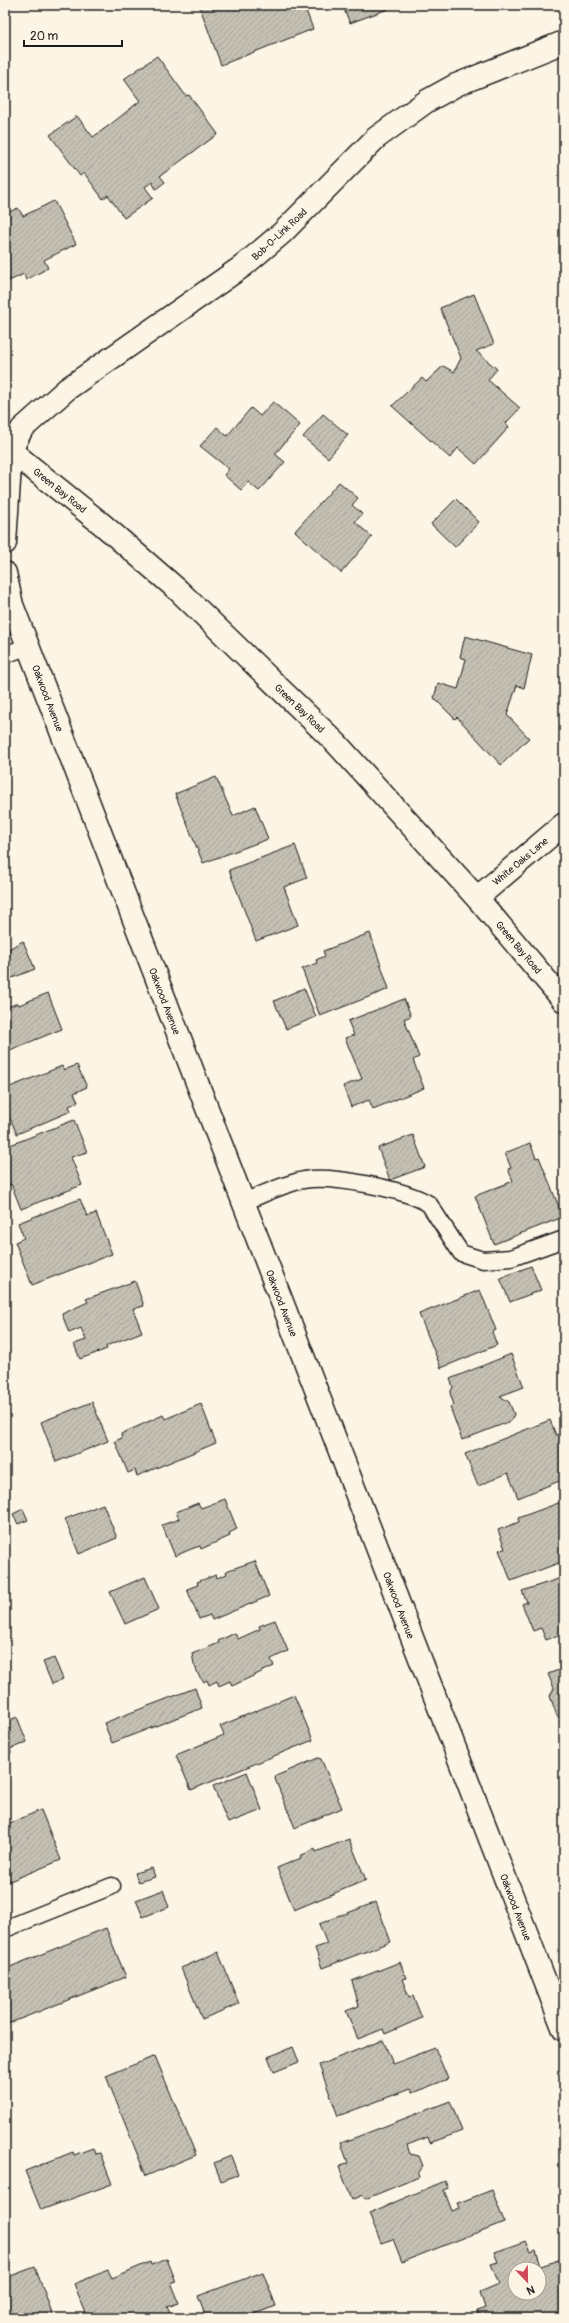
<svg xmlns="http://www.w3.org/2000/svg" width="569" height="2323" font-family="Pangolin,sans-serif">
	<style>
		.building { fill: url(#building-hatch); stroke: #1c1c1c; fill-rule: evenodd }
		.lines { fill: none; stroke-linecap: round; stroke-linejoin: round }
		.service-casing { stroke: #1c1c1c; stroke-width: 19 }
		.minor-casing { stroke: #1c1c1c; stroke-width: 25 }
		.tertiary-casing { stroke: #1c1c1c; stroke-width: 25 }
		.secondary-casing { stroke: #1c1c1c; stroke-width: 25 }
		.service { stroke: #fcf5e5; stroke-width: 16 }
		.minor { stroke: #fcf5e5; stroke-width: 22 }
		.tertiary { stroke: #fcf5e5; stroke-width: 22 }
		.secondary { stroke: #fcf5e5; stroke-width: 22 }
		.labels { text-anchor: middle; stroke-width: 4; stroke-linejoin: round; paint-order: stroke }
		.street-label { font-size: 10px; fill: #1c1c1c; stroke: #fcf5e5 }
	</style>
	<defs>
		<pattern id="building-hatch" width="6" height="6" patternUnits="userSpaceOnUse"><rect width="6" height="6" fill="#c4c0b3"/><path d="M-1 1l2-2M0 6l6-6M5 7l2-2" fill="none" stroke="#a8a499"/></pattern>
	</defs>
	<rect width="100%" height="100%" fill="#fcf5e5"/>
	<filter id="ink" filterUnits="userSpaceOnUse"><feTurbulence type="fractalNoise" baseFrequency=".025" numOctaves="2"/><feDisplacementMap in="SourceGraphic" scale="8" xChannelSelector="R" yChannelSelector="G"/><feConvolveMatrix kernelMatrix="1 2 1 2 8 2 1 2 1" color-interpolation-filters="sRGB"/></filter>
	<g filter="url(#ink)">
		<path class="building" d="M 199,5 L 304,5 L 313,29 L 221,65 Z
			M 342,5 L 386,5 L 388,9 L 350,23 Z
			M 157,56 L 186,96 L 189,95 L 218,134 L 160,176 L 165,182 L 156,189 L 152,182 L 145,187 L 153,198 L 124,218 L 108,195 L 103,199 L 84,173 L 80,176 L 50,135 L 77,116 L 93,137 L 111,124 L 140,101 L 124,79 Z
			M 54,201 L 76,244 L 44,260 L 48,268 L 26,280 L 24,274 L 9,281 L 9,279 L 5,281 L 5,214 L 18,208 L 23,216 Z
			M 474,294 L 494,344 L 476,351 L 497,369 L 488,380 L 520,408 L 506,423 L 509,427 L 476,464 L 458,448 L 450,458 L 392,406 L 422,378 L 426,382 L 443,366 L 454,372 L 461,358 L 440,308 Z
			M 273,402 L 300,425 L 275,454 L 285,462 L 259,491 L 248,482 L 241,490 L 224,475 L 229,469 L 200,446 L 217,427 L 227,436 L 251,408 L 260,416 Z
			M 323,414 L 348,435 L 328,458 L 303,437 Z
			M 339,482 L 358,498 L 352,505 L 362,514 L 355,522 L 372,537 L 341,573 L 295,531 Z
			M 456,499 L 479,522 L 455,547 L 431,524 Z
			M 465,636 L 532,655 L 524,688 L 517,685 L 507,715 L 529,738 L 501,765 L 457,717 L 455,719 L 434,698 L 438,683 L 458,689 L 466,659 L 460,657 Z
			M 216,777 L 233,816 L 255,806 L 268,839 L 203,863 L 175,794 Z
			M 295,845 L 307,878 L 284,887 L 298,925 L 256,941 L 229,870 Z
			M 370,933 L 389,989 L 320,1016 L 302,969 L 317,963 L 316,960 L 325,956 L 323,951 Z
			M 23,941 L 35,969 L 7,980 L 9,984 L 5,985 L 5,951 Z
			M 304,988 L 316,1017 L 286,1029 L 274,1001 Z
			M 48,993 L 62,1029 L 5,1052 L 5,1008 L 18,1003 L 19,1005 Z
			M 404,999 L 411,1016 L 404,1019 L 419,1057 L 413,1060 L 424,1088 L 373,1109 L 369,1100 L 351,1107 L 343,1086 L 362,1079 L 345,1038 L 354,1035 L 348,1021 Z
			M 77,1065 L 87,1087 L 74,1093 L 78,1102 L 69,1106 L 71,1111 L 17,1134 L 5,1107 L 5,1089 L 62,1066 L 64,1070 Z
			M 74,1120 L 87,1152 L 71,1157 L 82,1185 L 21,1209 L 11,1184 L 5,1186 L 5,1147 Z
			M 413,1135 L 425,1167 L 390,1180 L 378,1148 Z
			M 530,1143 L 536,1158 L 539,1157 L 563,1217 L 494,1244 L 475,1196 L 513,1181 L 508,1169 L 511,1168 L 505,1153 Z
			M 80,1199 L 87,1216 L 96,1213 L 112,1254 L 32,1285 L 15,1242 L 24,1238 L 18,1223 Z
			M 531,1266 L 541,1290 L 510,1302 L 500,1278 Z
			M 135,1281 L 144,1306 L 133,1309 L 142,1332 L 106,1346 L 107,1349 L 80,1359 L 74,1344 L 86,1340 L 81,1328 L 69,1333 L 62,1314 L 88,1302 L 86,1299 Z
			M 480,1290 L 496,1330 L 492,1332 L 497,1345 L 441,1368 L 419,1314 Z
			M 511,1354 L 524,1387 L 500,1396 L 509,1402 L 514,1414 L 511,1421 L 462,1440 L 450,1407 L 454,1405 L 450,1393 L 453,1387 L 450,1379 Z
			M 92,1402 L 108,1441 L 56,1462 L 41,1422 Z
			M 201,1404 L 216,1443 L 137,1476 L 135,1470 L 128,1473 L 115,1441 L 122,1438 L 121,1434 L 163,1415 L 165,1419 Z
			M 550,1420 L 556,1435 L 559,1434 L 564,1445 L 564,1479 L 518,1498 L 508,1473 L 478,1486 L 465,1454 Z
			M 225,1499 L 237,1529 L 229,1533 L 230,1536 L 201,1549 L 200,1546 L 191,1549 L 175,1556 L 162,1525 L 179,1519 L 176,1512 L 198,1503 L 201,1508 Z
			M 564,1501 L 564,1561 L 511,1581 L 499,1550 L 505,1549 L 498,1530 L 519,1522 L 518,1518 Z
			M 103,1504 L 117,1538 L 79,1554 L 65,1519 Z
			M 23,1509 L 28,1520 L 18,1524 L 13,1514 Z
			M 255,1561 L 269,1596 L 212,1620 L 210,1615 L 199,1619 L 187,1589 L 198,1585 L 197,1582 L 216,1575 L 217,1578 L 227,1574 L 226,1571 Z
			M 145,1577 L 159,1609 L 125,1624 L 110,1592 Z
			M 564,1577 L 564,1633 L 546,1640 L 541,1628 L 533,1631 L 522,1604 L 527,1602 L 522,1591 Z
			M 275,1620 L 288,1651 L 271,1659 L 274,1666 L 232,1686 L 230,1681 L 219,1686 L 217,1681 L 209,1685 L 207,1680 L 204,1682 L 199,1676 L 194,1664 L 192,1654 L 219,1643 L 218,1641 L 235,1633 L 238,1639 L 260,1629 L 259,1626 Z
			M 54,1658 L 63,1679 L 52,1684 L 43,1662 Z
			M 564,1668 L 564,1719 L 557,1716 L 550,1696 L 554,1688 L 548,1674 Z
			M 195,1688 L 202,1708 L 112,1743 L 104,1723 Z
			M 294,1695 L 313,1740 L 191,1790 L 176,1755 L 224,1735 L 220,1726 Z
			M 17,1717 L 27,1742 L 10,1749 L 11,1753 L 5,1755 L 5,1722 Z
			M 318,1758 L 321,1759 L 342,1808 L 295,1828 L 275,1779 L 276,1776 Z
			M 247,1772 L 262,1810 L 228,1823 L 213,1786 Z
			M 41,1810 L 61,1860 L 5,1883 L 5,1825 Z
			M 349,1839 L 366,1880 L 294,1910 L 277,1868 L 301,1858 L 300,1856 L 315,1849 L 316,1852 Z
			M 152,1868 L 155,1877 L 138,1882 L 135,1873 Z
			M 163,1890 L 169,1907 L 143,1917 L 136,1900 Z
			M 376,1902 L 391,1942 L 322,1968 L 315,1948 L 327,1944 L 319,1924 Z
			M 106,1928 L 126,1977 L 5,2025 L 5,1969 Z
			M 218,1952 L 239,2004 L 202,2019 L 181,1968 Z
			M 400,1962 L 406,1978 L 402,1979 L 409,1997 L 413,1996 L 422,2018 L 385,2034 L 383,2029 L 358,2039 L 346,2011 L 359,2006 L 352,1981 Z
			M 383,2040 L 393,2064 L 435,2048 L 448,2079 L 412,2093 L 410,2089 L 338,2116 L 319,2065 Z
			M 293,2047 L 299,2062 L 274,2072 L 268,2057 Z
			M 155,2056 L 196,2155 L 146,2176 L 106,2076 Z
			M 450,2101 L 462,2131 L 430,2143 L 428,2137 L 407,2145 L 410,2154 L 419,2156 L 423,2166 L 418,2174 L 419,2177 L 365,2199 L 363,2195 L 352,2200 L 339,2167 L 348,2163 L 341,2143 Z
			M 93,2148 L 95,2154 L 100,2153 L 112,2184 L 41,2210 L 25,2171 L 73,2152 L 74,2155 Z
			M 231,2156 L 238,2175 L 221,2181 L 214,2163 Z
			M 445,2181 L 448,2188 L 444,2190 L 452,2211 L 460,2208 L 458,2203 L 492,2190 L 504,2222 L 402,2262 L 393,2239 L 381,2243 L 369,2213 Z
			M 526,2241 L 531,2252 L 536,2250 L 541,2266 L 564,2258 L 564,2316 L 479,2318 L 477,2311 L 485,2308 L 480,2292 L 499,2284 L 491,2264 L 498,2262 L 494,2252 ZM 515,2269 L 539,2269 L 539,2293 L 515,2293 Z
			M 167,2259 L 176,2282 L 171,2283 L 179,2303 L 167,2307 L 170,2313 L 158,2318 L 88,2318 L 74,2284 L 108,2270 L 112,2278 L 150,2262 L 151,2265 Z
			M 35,2267 L 54,2318 L 6,2318 L 5,2278 Z
			M 263,2272 L 276,2306 L 243,2318 L 206,2318 L 198,2296 Z"/>
		<g class="lines">
			<g class="service-casing">
				<path id="service" d="M 5,655 L 28,646
					M 243,1202 C 262,1195 283,1184 304,1180 C 331,1175 405,1189 429,1204 L 461,1253 L 483,1260 L 511,1258 L 564,1239
					M 5,1929 L 112,1886"/>
			</g>
			<g class="minor-casing">
				<path id="minor" d="M 11,450 L 22,429 L 67,389 L 243,266 L 282,233 L 376,138 L 427,101 L 456,85 L 564,42
					M 477,898 L 564,824"/>
			</g>
			<g class="tertiary-casing">
				<path id="tertiary" d="M 5,543 L 11,450
					M 5,573 L 12,605 L 28,646 L 564,2030"/>
			</g>
			<g class="secondary-casing">
				<path id="secondary" d="M 5,446 L 103,525 L 179,591 L 337,744 L 477,898 L 564,1001"/>
			</g>
			<use href="#service" class="service"/>
			<use href="#minor" class="minor"/>
			<use href="#tertiary" class="tertiary"/>
			<use href="#secondary" class="secondary"/>
		</g>
	</g>
	<g class="labels">
		<g class="street-label">
			<text transform="translate(279 234) rotate(-43)" y="4">Bob-O-Link Road</text>
			<text transform="translate(60 490) rotate(39)" y="4">Green Bay Road</text>
			<text transform="translate(48 698) rotate(69)" y="4">Oakwood Avenue</text>
			<text transform="translate(300 708) rotate(44)" y="4">Green Bay Road</text>
			<text transform="translate(520 861) rotate(-40)" y="4">White Oaks Lane</text>
			<text transform="translate(519 947) rotate(50)" y="4">Green Bay Road</text>
			<text transform="translate(165 1001) rotate(69)" y="4">Oakwood Avenue</text>
			<text transform="translate(282 1303) rotate(69)" y="4">Oakwood Avenue</text>
			<text transform="translate(399 1605) rotate(69)" y="4">Oakwood Avenue</text>
			<text transform="translate(516 1907) rotate(69)" y="4">Oakwood Avenue</text>
		</g>
	</g>
	<rect width="569" height="2323" fill="none" stroke="#fcf5e5" stroke-width="20"/>
	<rect x="10" y="10" width="549" height="2303" fill="none" stroke="#1c1c1c" stroke-width="1.5" filter="url(#ink)"/>
	<g transform="translate(527 2281) rotate(158)"><circle r="19" fill="#fcf5e5" stroke="#a29e95"/>
	<path d="M0-3L7 15L0 10L-7 15Z" fill="#d1495b"/>
	<text y="-6" font-size="11" font-weight="bold" text-anchor="middle" fill="#1c1c1c">N</text>
	</g>
	<path d="M24 40v6h98v-6" fill="none" stroke="#1c1c1c" stroke-width="2"/>
	<text x="30" y="40" font-size="12" fill="#1c1c1c" stroke="#fcf5e5" stroke-width="3" paint-order="stroke">20 m</text>
</svg>
